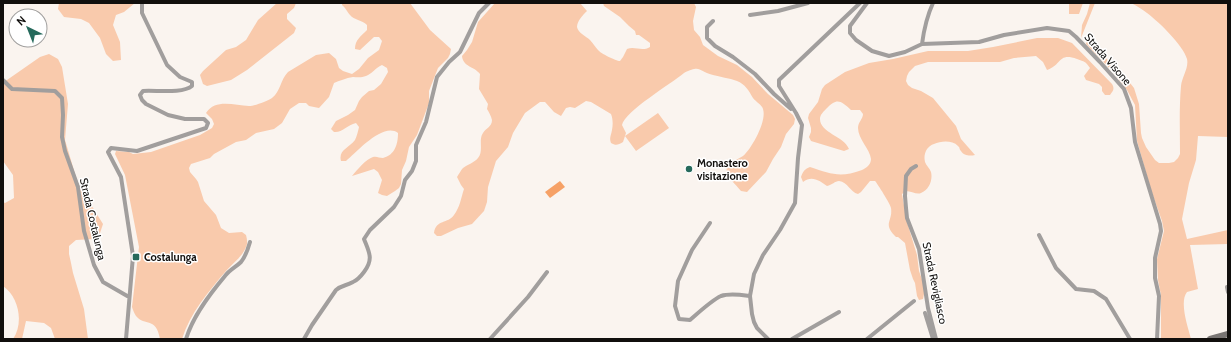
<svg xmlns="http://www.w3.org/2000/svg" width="1231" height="342" font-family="Cabin,sans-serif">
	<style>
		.green { fill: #f9caac }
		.water { fill: #f6a166 }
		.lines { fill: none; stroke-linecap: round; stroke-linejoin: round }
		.street { stroke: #a19e9d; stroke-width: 4 }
		.secondary { stroke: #797573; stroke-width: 6 }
		.poi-dot { fill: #266a5c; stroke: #fff; stroke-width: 1.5 }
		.labels { text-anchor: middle; stroke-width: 3; stroke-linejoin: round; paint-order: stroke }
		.street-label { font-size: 11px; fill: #110f0d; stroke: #fff }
		.poi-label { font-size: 11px; font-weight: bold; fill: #110f0d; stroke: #fff; text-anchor: start }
	</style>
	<rect width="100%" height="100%" fill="#faf4ef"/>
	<path class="green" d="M 59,3 L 135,3 L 124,12 L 116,15 L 113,25 L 120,42 L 121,60 L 113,61 L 106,54 L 100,38 L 89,23 L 81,19 L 64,17 L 58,9 Z
		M 277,3 L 296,3 L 294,8 L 287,14 L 287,19 L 296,28 L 294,33 L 247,70 L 231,80 L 207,86 L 203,84 L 200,75 L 203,71 L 226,50 L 236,47 L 246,40 L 258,20 Z
		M 342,3 L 410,3 L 430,30 L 451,49 L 450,54 L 448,58 L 438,68 L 429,91 L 429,103 L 417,135 L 409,147 L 406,161 L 402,170 L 401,184 L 399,188 L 395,191 L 387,196 L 382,195 L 378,193 L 382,180 L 378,172 L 374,169 L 352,176 C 357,170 366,159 373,157 C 377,156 379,158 383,158 C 395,155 398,144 398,133 C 383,122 357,152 346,161 L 341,161 C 338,150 349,148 355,140 C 357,136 358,131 359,127 L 356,123 C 347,125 342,133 334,132 L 331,129 L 336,121 L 348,115 L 355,110 L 359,101 L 362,97 L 369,91 L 374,90 L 381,84 L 388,72 L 387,68 L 382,65 C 375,68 372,74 366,76 C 361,78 357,77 353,77 C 346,78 339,81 334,83 L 329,97 L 319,108 L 309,106 L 306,103 L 299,103 L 290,109 L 282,123 L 274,129 L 256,133 L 246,140 L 236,142 L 214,154 L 210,158 L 191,164 L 189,168 L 190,172 L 196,179 L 198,182 L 204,201 L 216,215 L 221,228 L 229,233 L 242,232 L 246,235 C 247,239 248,243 246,247 C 242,257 233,263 226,271 C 209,291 190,313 182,339 L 160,339 C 156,316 145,327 136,316 C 134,313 133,310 132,307 L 139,247 L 125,175 L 115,154 L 116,151 L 129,152 L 133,154 L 151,152 L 200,135 L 212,128 L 214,124 L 212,119 L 206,113 C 216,98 235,106 249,106 C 255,106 267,101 272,98 C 281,91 280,80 288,72 L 316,55 L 329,53 L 336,59 L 339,68 L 343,71 L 352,74 L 359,69 L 368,58 L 379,50 L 382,41 L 379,37 L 374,37 L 360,50 L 355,49 C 355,40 361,36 367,30 L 367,25 C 362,20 354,20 350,15 C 347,12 346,8 342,5 Z
		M 495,3 L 580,3 L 587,11 C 583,15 577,21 577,27 C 578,33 586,36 590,40 C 593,43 595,47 598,50 C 600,53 616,61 620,61 L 623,57 L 627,49 C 635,46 642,52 650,47 L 650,43 L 639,35 L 636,35 L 635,31 L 629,26 L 620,17 L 604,6 L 603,3 L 694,3 L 696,7 L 693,21 L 694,30 L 700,37 L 703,45 L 718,56 L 737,65 L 752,77 L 768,94 L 793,115 L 795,119 L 794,124 L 786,134 L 781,147 L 773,159 L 766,172 L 747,192 L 741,191 C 735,183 724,176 727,165 C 732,162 738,159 743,156 C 752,148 767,121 763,109 C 762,105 756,102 753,98 C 749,91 745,84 737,81 C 729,78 720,77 713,75 C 698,72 702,64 684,73 C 671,84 625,111 622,125 L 626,133 L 625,136 L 658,113 L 669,128 L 636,151 L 625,136 L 623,142 C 618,145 616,146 611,143 C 609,138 611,136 612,130 C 613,125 613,119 611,114 L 591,102 L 586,101 L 575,108 L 570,107 L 566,108 L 561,116 L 554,112 L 545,102 L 540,102 L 525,113 L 513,133 L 508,147 L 496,161 L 488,187 L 487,202 L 484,211 L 472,224 L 458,228 L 441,236 L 437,236 L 434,233 C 436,219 448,224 454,215 C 460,207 461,198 464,189 L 461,185 L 457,177 C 459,174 461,170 463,168 C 468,164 474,163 478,158 C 484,151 478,140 483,133 C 486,128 492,127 492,120 C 491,116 489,112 487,109 L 488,104 L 479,89 L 480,74 C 474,66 463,67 462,56 L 467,50 L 472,42 L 478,22 Z
		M 1069,3 L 1083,3 L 1079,14 L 1069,14 Z
		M 1090,3 L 1095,3 L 1081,38 L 1082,25 L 1087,14 Z
		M 1131,3 L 1228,3 L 1228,137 L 1198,136 L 1196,160 L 1189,183 L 1182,219 L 1187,239 L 1228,230 L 1228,244 L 1190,245 L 1198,289 L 1187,292 C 1179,302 1188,327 1191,339 L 1161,339 L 1161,295 L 1158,280 L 1157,259 L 1164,231 L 1162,221 L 1151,190 L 1137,141 L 1135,105 L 1127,90 L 1113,72 L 1086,44 L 1087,40 L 1100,50 L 1115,70 L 1123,74 L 1134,88 L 1139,104 L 1141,133 L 1142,138 L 1146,147 L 1155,160 L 1159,163 L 1169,163 L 1174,162 L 1178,158 L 1180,154 C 1180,132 1179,109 1181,86 C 1182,77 1189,68 1187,59 C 1183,45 1159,22 1147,13 C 1142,9 1137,6 1131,3 Z
		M 1037,38 L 1058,38 L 1072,43 L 1112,84 C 1115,89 1113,91 1110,95 L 1105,95 L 1102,91 L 1102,87 L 1099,84 L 1086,80 L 1084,76 L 1090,68 C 1085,61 1085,62 1077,59 C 1058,52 1062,65 1047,70 L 1043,62 L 1036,56 L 1014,58 L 1000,62 L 928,62 L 915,66 L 909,72 L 907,76 L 906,81 L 908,85 L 912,88 L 921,91 L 933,98 L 956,126 L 961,139 L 975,155 C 970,156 964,156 961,151 C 958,147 961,149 958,146 C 952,140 941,141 934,144 C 927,146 923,154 925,162 C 926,165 930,169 931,172 C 933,180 929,190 921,193 C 917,195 911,191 906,191 L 902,194 L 907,222 L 917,255 L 919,271 L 924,285 L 924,294 L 923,299 L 919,300 L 917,296 L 915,283 L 913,279 L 910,270 L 905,243 L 898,237 L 896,237 C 882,223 893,222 891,208 C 891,205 877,183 875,181 L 870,181 L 861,192 L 858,194 C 850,192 848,182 839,181 C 835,181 832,185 827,186 C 820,181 812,175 803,182 L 801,177 C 803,171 805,169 810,167 C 831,174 840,178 862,170 C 866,168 871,165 871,159 C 870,149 858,139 858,128 C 858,122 863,119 863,114 L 860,110 L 851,110 C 840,100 837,98 826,109 C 823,112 820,115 820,119 C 820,133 844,136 849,149 L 844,151 L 811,141 L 809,137 L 811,132 L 811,128 L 808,118 L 809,114 L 818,102 L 822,89 L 825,85 L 845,72 L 869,63 L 893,59 L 928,51 L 968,51 L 993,47 Z
		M 49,54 L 58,59 L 62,67 L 68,104 L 65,140 L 78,184 L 103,224 L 100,233 L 94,239 L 76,240 L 69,246 L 69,254 L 71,263 L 73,273 L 84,309 L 88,339 L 55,339 L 51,328 L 44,323 L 26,321 L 22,339 L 13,339 C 24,323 19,297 3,286 L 3,202 L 5,203 L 14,198 L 13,175 L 3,161 L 3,82 L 7,80 L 40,57 Z"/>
	<path class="water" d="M 560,181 L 565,187 L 550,198 L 545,192 Z"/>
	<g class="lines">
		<path class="street" d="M 867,3 L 850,26 L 850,33 L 856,40 L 872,51 L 889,56 L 905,52 L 922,44 L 979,42 L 1004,35 L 1047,28 L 1069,31 L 1076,37 L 1100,62 L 1124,89 L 1131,108 L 1135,142 L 1160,224 L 1161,231 L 1155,258 L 1155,278 L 1159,296 L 1157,339
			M 750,15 L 778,11 L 808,3
			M 713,21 L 707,27 L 707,38 L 715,46 L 733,57 L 755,74 L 774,94 L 791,109
			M 922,44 C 924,29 927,16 933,3
			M 3,80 L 12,89 L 55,91 L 62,98 L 63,115 L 62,137 L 65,151 L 78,187 L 84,231 L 94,265 L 103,282 L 129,297
			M 916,166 L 911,169 L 906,176 L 905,196 L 906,208 L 907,218 L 919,249 L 928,308 L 936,339
			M 710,223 L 692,250 L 678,281 L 675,306 L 679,319 L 690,320 C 698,313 712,300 721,296 C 730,293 742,295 750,296
			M 1039,235 L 1056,268 L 1076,289 L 1094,291 L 1106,299 L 1130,339
			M 1227,287 L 1228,292
			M 925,313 L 933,339
			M 126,339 L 133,256 L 121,177 L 108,152 L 111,148 L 137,151 L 206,128 L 208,123 L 204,119 L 185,119 L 168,115 L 146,104 L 142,100 L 140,95 L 143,91 C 156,90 182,94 192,86 L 192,82 L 180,77 L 167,65 L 142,13 L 142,3
			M 186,339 C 193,316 209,295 225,276 C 229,270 236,267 241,262 C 246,256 248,249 250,242
			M 304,339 L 312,325 L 336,290 C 342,285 346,286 353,282 C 358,280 361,276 364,272 C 374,259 369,252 364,239 L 370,230 L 394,207 L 401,196 L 405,180 L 412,171 L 416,161 L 416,145 L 426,122 L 437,77 L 449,62 L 460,52 L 479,13 L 489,3
			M 490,339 L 528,297 L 547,272
			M 768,339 L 757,328 L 754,322 L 752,314 L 750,296 L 754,274 L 763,255 L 780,230 L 795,203 L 798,158 L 802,125 L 796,113 L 779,86 L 779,80 L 860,3
			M 792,339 L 839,312
			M 867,339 L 914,301"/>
		<path class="secondary" d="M 1210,339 L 1228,334"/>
	</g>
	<g class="poi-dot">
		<circle cx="689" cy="169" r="4"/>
		<rect x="132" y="253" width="8" height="8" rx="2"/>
	</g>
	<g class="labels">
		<g class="street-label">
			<text transform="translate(1108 59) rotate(49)" y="4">Strada Visone</text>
			<text transform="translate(93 219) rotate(77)" y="4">Strada Costalunga</text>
			<text transform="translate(935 283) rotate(78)" y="4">Strada Revigliasco</text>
		</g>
		<g class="poi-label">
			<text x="697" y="167">Monastero<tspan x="697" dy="13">visitazione</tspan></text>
			<text x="144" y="261">Costalunga</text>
		</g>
	</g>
	<rect width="1231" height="342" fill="none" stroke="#110f0d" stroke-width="8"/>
	<g transform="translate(28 28) rotate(317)"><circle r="19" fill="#ffffff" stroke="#a09f9e"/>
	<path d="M0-3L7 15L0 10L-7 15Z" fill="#266a5c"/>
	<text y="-6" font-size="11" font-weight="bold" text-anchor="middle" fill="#110f0d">N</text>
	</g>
</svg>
